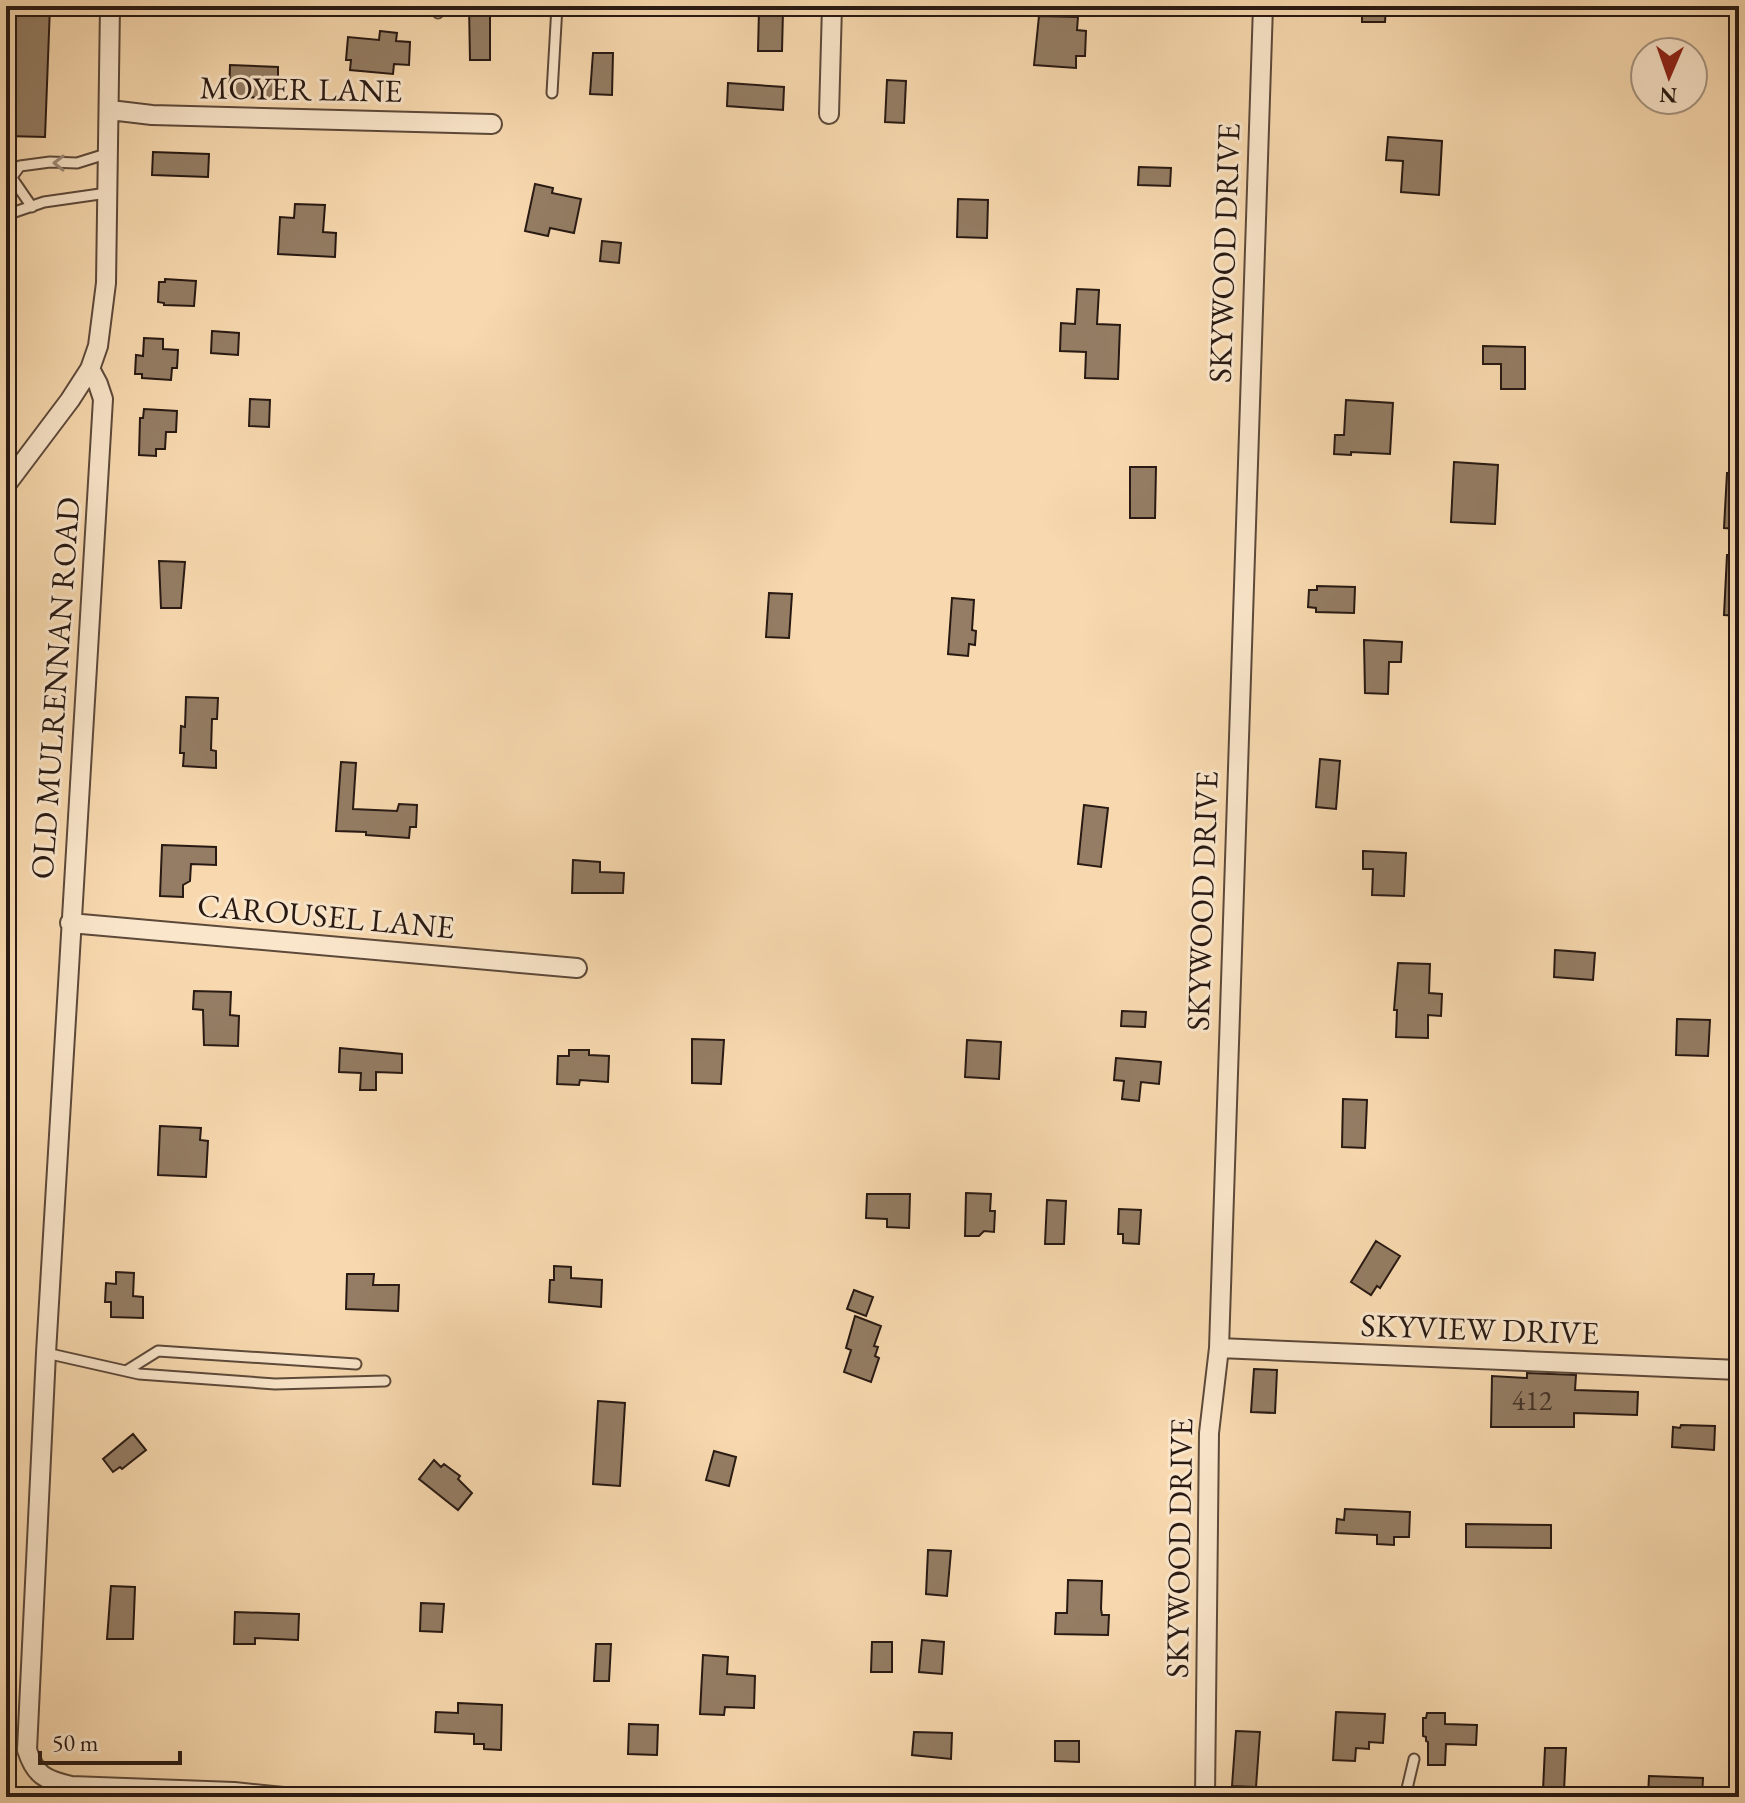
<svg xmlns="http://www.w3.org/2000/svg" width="1745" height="1803" font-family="'EB Garamond',serif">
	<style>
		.building { fill: #947d64; stroke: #281913; stroke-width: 2 }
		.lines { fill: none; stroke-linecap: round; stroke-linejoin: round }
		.service-casing { stroke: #5c493a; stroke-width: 13 }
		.minor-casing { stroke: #5c493a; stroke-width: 22 }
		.service { stroke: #fae6cb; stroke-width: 9 }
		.minor { stroke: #fae6cb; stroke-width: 18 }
		.oneway { stroke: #9c8a78 }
		.labels { text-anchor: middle; stroke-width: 6; stroke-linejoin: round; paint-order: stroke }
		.number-label { font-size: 28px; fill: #433227 }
		.street-label { font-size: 32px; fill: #281913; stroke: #fae6cb }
	</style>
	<rect width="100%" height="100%" fill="#f8d9af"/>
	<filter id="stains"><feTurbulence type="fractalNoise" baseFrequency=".0025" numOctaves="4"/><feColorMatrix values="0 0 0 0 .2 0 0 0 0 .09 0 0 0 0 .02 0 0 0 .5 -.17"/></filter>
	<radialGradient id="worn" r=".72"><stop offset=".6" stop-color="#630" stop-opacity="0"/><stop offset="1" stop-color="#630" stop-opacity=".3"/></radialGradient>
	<path class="building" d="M 6,6 L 50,6 L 45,137 L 6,136 Z
		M 469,6 L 490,6 L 490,60 L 470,60 Z
		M 1362,6 L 1386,6 L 1385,22 L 1362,22 Z
		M 759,10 L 783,11 L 782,51 L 758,51 Z
		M 1039,16 L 1078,17 L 1077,30 L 1086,31 L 1085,56 L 1076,56 L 1076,68 L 1034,65 Z
		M 380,31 L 397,33 L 396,41 L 410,42 L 409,65 L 394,64 L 393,74 L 350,70 L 351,60 L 346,60 L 348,37 L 379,40 Z
		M 593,53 L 613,53 L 612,95 L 590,94 Z
		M 230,65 L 278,67 L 278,98 L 229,97 Z
		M 887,80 L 906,81 L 904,123 L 885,122 Z
		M 728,83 L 784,87 L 783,110 L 727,106 Z
		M 1388,137 L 1442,141 L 1439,195 L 1401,192 L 1403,161 L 1386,160 Z
		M 153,152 L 209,154 L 208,177 L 152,175 Z
		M 1139,167 L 1171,168 L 1170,186 L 1138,185 Z
		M 535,184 L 553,188 L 552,193 L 581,199 L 574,233 L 550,228 L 548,236 L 525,231 Z
		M 958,199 L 988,200 L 987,238 L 957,237 Z
		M 295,204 L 325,205 L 323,232 L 336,233 L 335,257 L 278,254 L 280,217 L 294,218 Z
		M 602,241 L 621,243 L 619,263 L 600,261 Z
		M 165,279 L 196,281 L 194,306 L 164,305 L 164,303 L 158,302 L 159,282 L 165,282 Z
		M 1077,289 L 1099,290 L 1097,324 L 1120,325 L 1118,379 L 1085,378 L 1086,352 L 1060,351 L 1061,323 L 1075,324 Z
		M 212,331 L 239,333 L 238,355 L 211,353 Z
		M 144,338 L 163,339 L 163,349 L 178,350 L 177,368 L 172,368 L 171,380 L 142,378 L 142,374 L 135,374 L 136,355 L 143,356 Z
		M 1483,346 L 1525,347 L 1525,389 L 1501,389 L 1501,364 L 1483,364 Z
		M 250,399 L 270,400 L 269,427 L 249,426 Z
		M 1346,400 L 1393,403 L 1390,454 L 1351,452 L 1351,455 L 1334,454 L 1335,435 L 1344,435 Z
		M 144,409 L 177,411 L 176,432 L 166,432 L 165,449 L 156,449 L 156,456 L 139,455 L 140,418 L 143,418 Z
		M 1454,462 L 1498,465 L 1495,524 L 1451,522 Z
		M 1130,467 L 1156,467 L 1155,518 L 1130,518 Z
		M 1727,473 L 1739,474 L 1739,529 L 1724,528 Z
		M 1727,555 L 1739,555 L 1739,616 L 1724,615 Z
		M 159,561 L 185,562 L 181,608 L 161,608 Z
		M 1317,586 L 1355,587 L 1354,613 L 1316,612 L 1316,608 L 1308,607 L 1309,590 L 1317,590 Z
		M 769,593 L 792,594 L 789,638 L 766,637 Z
		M 952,598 L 974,600 L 972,630 L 976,631 L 975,645 L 969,644 L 968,656 L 948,654 Z
		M 1364,640 L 1402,642 L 1401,662 L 1389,662 L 1388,694 L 1365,693 Z
		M 186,697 L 218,698 L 217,719 L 212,719 L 211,750 L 216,751 L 216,768 L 183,766 L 184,753 L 180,753 L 181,726 L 185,727 Z
		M 1320,759 L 1340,761 L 1336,809 L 1316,807 Z
		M 341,762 L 356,763 L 353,809 L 397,811 L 399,804 L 417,805 L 416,827 L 410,827 L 409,838 L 366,835 L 366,832 L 336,831 Z
		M 1084,805 L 1108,808 L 1101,867 L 1078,864 Z
		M 162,845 L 216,847 L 216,865 L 191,864 L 190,881 L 183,885 L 183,897 L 160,896 Z
		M 1363,851 L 1406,853 L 1404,896 L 1372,895 L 1373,869 L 1363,869 Z
		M 573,860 L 600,862 L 600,872 L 624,873 L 623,893 L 572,893 Z
		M 1555,950 L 1595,953 L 1593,980 L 1554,977 Z
		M 1398,963 L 1430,964 L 1429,993 L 1442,994 L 1441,1016 L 1428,1015 L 1428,1038 L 1396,1037 L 1397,1010 L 1394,1010 Z
		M 194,991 L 231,992 L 230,1015 L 239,1016 L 238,1046 L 204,1045 L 203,1010 L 193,1009 Z
		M 1122,1011 L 1146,1012 L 1145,1027 L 1121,1026 Z
		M 1677,1019 L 1710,1020 L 1708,1056 L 1676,1055 Z
		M 692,1039 L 724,1040 L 721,1084 L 692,1083 Z
		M 967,1040 L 1001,1042 L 999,1079 L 965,1077 Z
		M 340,1048 L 402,1054 L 402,1073 L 376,1072 L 376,1090 L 360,1090 L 361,1073 L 339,1072 Z
		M 569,1050 L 589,1050 L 589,1055 L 609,1056 L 608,1082 L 580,1080 L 579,1085 L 557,1084 L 558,1056 L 569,1056 Z
		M 1116,1058 L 1161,1062 L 1159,1084 L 1141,1082 L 1139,1101 L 1122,1099 L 1124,1081 L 1114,1080 Z
		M 1343,1099 L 1367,1100 L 1365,1148 L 1342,1147 Z
		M 160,1126 L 201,1128 L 200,1140 L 208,1141 L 206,1177 L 158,1175 Z
		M 966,1193 L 991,1194 L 990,1211 L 995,1211 L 994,1232 L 984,1231 L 979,1236 L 965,1236 Z
		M 867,1194 L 910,1194 L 909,1228 L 887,1227 L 887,1219 L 866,1218 Z
		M 1047,1200 L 1066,1201 L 1064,1244 L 1045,1244 Z
		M 1119,1209 L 1141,1210 L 1139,1244 L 1123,1243 L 1123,1234 L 1118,1234 Z
		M 1376,1241 L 1400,1256 L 1380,1288 L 1377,1286 L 1371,1295 L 1351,1282 Z
		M 554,1266 L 571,1267 L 571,1278 L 602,1280 L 601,1307 L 549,1302 L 550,1280 L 554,1280 Z
		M 116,1272 L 134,1273 L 133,1296 L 143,1297 L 143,1318 L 111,1317 L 111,1302 L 105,1302 L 106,1283 L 116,1284 Z
		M 347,1274 L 374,1274 L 373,1285 L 399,1285 L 398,1311 L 346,1309 Z
		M 854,1290 L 873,1297 L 866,1316 L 847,1309 Z
		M 855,1316 L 881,1326 L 874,1346 L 878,1347 L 875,1356 L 879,1358 L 871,1382 L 844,1372 L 851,1350 L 846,1348 Z
		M 1254,1369 L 1277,1370 L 1275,1413 L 1251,1412 Z
		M 1527,1373 L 1576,1375 L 1575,1390 L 1638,1392 L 1637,1415 L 1574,1413 L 1574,1427 L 1491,1427 L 1492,1376 L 1527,1378 Z
		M 598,1401 L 625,1403 L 620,1486 L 593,1484 Z
		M 1681,1425 L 1715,1426 L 1714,1450 L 1672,1447 L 1673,1427 L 1680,1428 Z
		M 133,1434 L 146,1450 L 122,1469 L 120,1467 L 113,1472 L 103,1459 Z
		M 714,1451 L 736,1457 L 729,1486 L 706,1480 Z
		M 434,1460 L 441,1467 L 444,1464 L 460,1476 L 458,1479 L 472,1493 L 458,1510 L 419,1479 Z
		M 1345,1509 L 1410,1512 L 1409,1537 L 1394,1537 L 1394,1545 L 1377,1544 L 1377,1535 L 1336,1533 L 1337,1519 L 1344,1520 Z
		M 1466,1524 L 1551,1525 L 1551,1548 L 1466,1547 Z
		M 928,1550 L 951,1551 L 947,1596 L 926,1594 Z
		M 1068,1580 L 1102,1581 L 1101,1609 L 1102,1615 L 1109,1615 L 1108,1635 L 1055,1634 L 1056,1613 L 1067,1613 Z
		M 111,1586 L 135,1587 L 133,1639 L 107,1639 Z
		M 421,1603 L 444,1604 L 442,1632 L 420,1631 Z
		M 235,1612 L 299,1614 L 298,1640 L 255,1638 L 255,1644 L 234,1644 Z
		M 922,1640 L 944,1642 L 942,1674 L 919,1672 Z
		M 872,1642 L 892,1642 L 892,1672 L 871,1672 Z
		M 596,1644 L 611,1644 L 609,1681 L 594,1681 Z
		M 703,1655 L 728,1657 L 727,1674 L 755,1676 L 754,1708 L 725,1707 L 724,1715 L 700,1714 Z
		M 458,1703 L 502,1705 L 501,1750 L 484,1749 L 484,1744 L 474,1744 L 474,1734 L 435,1732 L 436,1712 L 458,1713 Z
		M 1336,1712 L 1385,1714 L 1383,1743 L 1369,1742 L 1369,1749 L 1356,1748 L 1355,1761 L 1333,1760 Z
		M 1427,1713 L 1445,1713 L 1445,1724 L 1477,1725 L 1476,1745 L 1446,1744 L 1445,1765 L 1428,1765 L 1428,1742 L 1426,1741 L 1426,1737 L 1423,1736 L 1423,1718 L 1426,1718 Z
		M 629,1724 L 658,1725 L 657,1755 L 628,1754 Z
		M 1236,1731 L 1260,1732 L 1256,1787 L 1232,1786 Z
		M 914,1732 L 952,1733 L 951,1759 L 912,1755 Z
		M 1055,1741 L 1079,1741 L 1079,1762 L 1055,1761 Z
		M 1545,1748 L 1566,1748 L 1564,1791 L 1543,1790 Z
		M 1649,1776 L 1703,1778 L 1702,1797 L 1648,1797 Z"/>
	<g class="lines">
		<g class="service-casing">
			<path id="service" d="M 438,13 L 438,6
				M 552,93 L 557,6
				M 12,178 L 32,207
				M 6,185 L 20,166 L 50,162 L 77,163 L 109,153
				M 6,215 L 44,202 L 107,193
				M 46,1353 L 139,1374 L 275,1384 L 385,1381
				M 126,1371 L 158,1351 L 356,1364
				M 1405,1797 L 1414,1759"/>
		</g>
		<g class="minor-casing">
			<path id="minor" d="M 110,110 L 152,115 L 492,124
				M 829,114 L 832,6
				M 90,369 L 98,384 L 103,399 L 46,1353 L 27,1750 C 35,1775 45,1780 71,1786 L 234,1792 L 283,1797
				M 6,485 L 70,400 L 90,369 L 98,346 L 106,283 L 110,6
				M 70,923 L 577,968
				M 1219,1348 L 1739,1370
				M 1205,1797 L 1209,1433 L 1219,1348 L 1263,6"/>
		</g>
		<use href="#service" class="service"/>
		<use href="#minor" class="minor"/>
	</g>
	<defs><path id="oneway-chevron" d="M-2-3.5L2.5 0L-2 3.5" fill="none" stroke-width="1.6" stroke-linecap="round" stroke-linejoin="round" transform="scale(2)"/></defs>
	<use class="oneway" href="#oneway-chevron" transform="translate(59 163) rotate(-179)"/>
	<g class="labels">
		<g class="number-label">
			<text x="1532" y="1410">412</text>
		</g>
		<g class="street-label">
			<text transform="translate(301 89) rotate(1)" y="11">MOYER LANE</text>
			<text transform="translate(1224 253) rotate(-88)" y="11">SKYWOOD DRIVE</text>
			<text transform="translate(55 688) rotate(-86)" y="11">OLD MULRENNAN ROAD</text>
			<text transform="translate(1202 901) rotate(-88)" y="11">SKYWOOD DRIVE</text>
			<text transform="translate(326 916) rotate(5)" y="11">CAROUSEL LANE</text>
			<text transform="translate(1480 1329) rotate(2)" y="11">SKYVIEW DRIVE</text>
			<text transform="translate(1179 1548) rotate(-89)" y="11">SKYWOOD DRIVE</text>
		</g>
	</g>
	<rect width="1745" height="1803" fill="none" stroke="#f8d9af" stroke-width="32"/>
	<rect x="8" y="8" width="1729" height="1787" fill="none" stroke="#281913" stroke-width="4"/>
	<rect x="16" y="16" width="1713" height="1771" fill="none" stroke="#281913" stroke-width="2"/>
	<g transform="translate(1669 76) rotate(182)"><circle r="38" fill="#fae6cb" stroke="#a69481" stroke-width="2"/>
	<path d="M0-6L14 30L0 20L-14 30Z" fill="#8f2418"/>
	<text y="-12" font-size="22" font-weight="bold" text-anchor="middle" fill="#281913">N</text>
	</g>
	<path d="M40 1751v12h140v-12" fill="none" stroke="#281913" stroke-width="4"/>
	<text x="52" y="1751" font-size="24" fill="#281913" stroke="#fae6cb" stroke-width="6" paint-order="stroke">50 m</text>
	<rect width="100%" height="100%" filter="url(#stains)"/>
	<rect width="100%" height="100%" fill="url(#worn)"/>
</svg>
